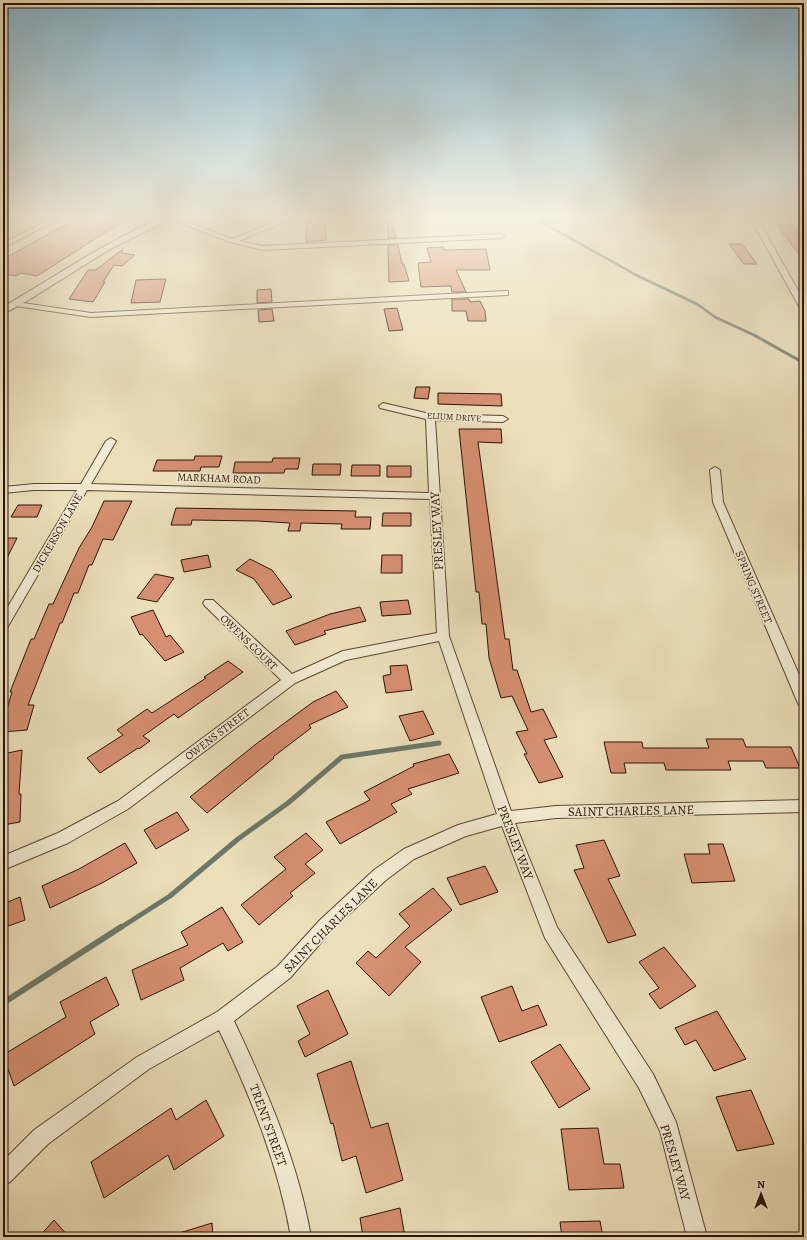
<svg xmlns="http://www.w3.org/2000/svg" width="807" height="1240" font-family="Alegreya,serif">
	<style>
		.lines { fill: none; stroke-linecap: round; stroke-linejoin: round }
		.stream-far3 { stroke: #6c796b; stroke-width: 2.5 }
		.stream-far2 { stroke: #6c796b; stroke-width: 3 }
		.stream-far1 { stroke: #6c796b; stroke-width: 5 }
		.stream { stroke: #6c796b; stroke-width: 6 }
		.building { fill: #d68f72; stroke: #2b1306 }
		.minor-casing { stroke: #5b4633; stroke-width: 2 }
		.tertiary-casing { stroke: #5b4633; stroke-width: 2 }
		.minor { fill: #f2ead2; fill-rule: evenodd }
		.tertiary { fill: #f2ead2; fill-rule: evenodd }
		.labels { text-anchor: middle; stroke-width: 3.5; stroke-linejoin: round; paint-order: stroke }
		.far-street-label { font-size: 9px; fill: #2b1306; stroke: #f2ead2 }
		.street-label { font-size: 11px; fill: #2b1306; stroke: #f2ead2 }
		.near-street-label { font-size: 13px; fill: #2b1306; stroke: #f2ead2 }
	</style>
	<rect width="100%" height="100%" fill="#ebdfb9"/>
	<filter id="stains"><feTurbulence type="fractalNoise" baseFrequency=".005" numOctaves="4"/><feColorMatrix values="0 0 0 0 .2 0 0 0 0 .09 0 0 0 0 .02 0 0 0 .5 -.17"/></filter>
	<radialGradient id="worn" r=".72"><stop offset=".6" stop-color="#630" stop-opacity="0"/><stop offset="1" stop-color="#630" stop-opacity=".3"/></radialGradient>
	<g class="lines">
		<path class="stream-far3" d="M 531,216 L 636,275 L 697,304 L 715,317 L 756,336"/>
		<path class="stream-far2" d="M 754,335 L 804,363"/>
		<path class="stream-far1" d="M 120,928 L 170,896 L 238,839 L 288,803 L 342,757 L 439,743"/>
		<path class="stream" d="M 3,1003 L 121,927"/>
	</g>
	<path class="building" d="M 82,216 L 131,216 L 37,276 L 21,273 L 16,276 L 3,274 L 3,259 Z
		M 313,216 L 326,216 L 326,240 L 306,242 L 306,219 Z
		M 391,223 L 396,238 L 388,238 L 388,224 Z
		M 777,225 L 794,226 L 799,232 L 794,232 L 804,244 L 804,261 Z
		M 729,244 L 742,244 L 757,264 L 744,264 Z
		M 388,245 L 398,245 L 402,264 L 404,264 L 409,281 L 389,282 Z
		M 443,247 L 444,250 L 486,249 L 490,270 L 456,270 L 466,292 L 452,292 L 451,286 L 421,287 L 418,263 L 431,262 L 427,248 Z
		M 123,249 L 121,253 L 135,255 L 122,266 L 114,265 L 103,282 L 105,282 L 93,302 L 69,299 L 88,270 L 96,270 Z
		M 166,279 L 160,302 L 131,303 L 136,280 Z
		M 271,289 L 272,302 L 257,303 L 257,290 Z
		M 452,299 L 469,299 L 470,302 L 480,301 L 485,311 L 486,321 L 468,321 L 466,311 L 452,311 Z
		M 397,308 L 403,330 L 389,331 L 384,309 Z
		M 272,309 L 274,321 L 259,322 L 258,310 Z
		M 416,387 L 430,387 L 428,399 L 414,398 Z
		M 438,393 L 501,394 L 502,406 L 438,404 Z
		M 459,429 L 501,429 L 502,443 L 478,442 L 505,639 L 509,639 L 513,670 L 517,670 L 531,712 L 543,709 L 557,737 L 544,740 L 563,777 L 539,783 L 524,754 L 527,754 L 516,732 L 528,730 L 512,696 L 501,698 L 489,658 L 486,624 L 482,624 L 479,592 L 476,592 Z
		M 195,456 L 222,456 L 219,467 L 201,467 L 200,471 L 153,471 L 157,460 L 194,460 Z
		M 273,458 L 300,458 L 298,469 L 285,469 L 284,473 L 233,473 L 235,462 L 272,462 Z
		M 313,464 L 341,464 L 340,475 L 312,475 Z
		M 352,465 L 380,465 L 380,476 L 351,476 Z
		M 387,466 L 411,466 L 411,477 L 387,477 Z
		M 104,501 L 132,501 L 113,540 L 103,539 L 92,565 L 89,565 L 78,593 L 74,593 L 62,623 L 60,623 L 28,705 L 34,705 L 27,730 L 3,732 L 3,722 L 12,692 L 10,692 L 31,639 L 34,639 L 49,604 L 53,604 L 79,548 L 92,527 Z
		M 18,505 L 42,505 L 37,517 L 11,517 Z
		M 176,508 L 356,511 L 355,517 L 371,517 L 370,529 L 341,529 L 342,524 L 301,523 L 300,531 L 288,531 L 290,523 L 258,521 L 192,520 L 191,525 L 171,525 Z
		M 383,513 L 411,513 L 411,526 L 382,526 Z
		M 3,538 L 17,538 L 3,566 Z
		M 208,555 L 211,567 L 184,572 L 181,560 Z
		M 382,555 L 402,555 L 402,573 L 381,573 Z
		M 250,559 L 272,570 L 292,597 L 273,605 L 254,579 L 236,570 Z
		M 155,574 L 174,578 L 157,602 L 137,598 Z
		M 408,600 L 411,614 L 382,616 L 380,602 Z
		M 360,607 L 366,621 L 324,631 L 326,634 L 295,645 L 286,631 L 330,614 Z
		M 153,610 L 166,637 L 170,635 L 184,652 L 165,661 L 142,634 L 140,635 L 131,617 Z
		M 228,661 L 243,672 L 178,718 L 174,714 L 143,736 L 150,741 L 139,749 L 138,748 L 100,773 L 87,758 L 123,735 L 117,730 L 147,709 L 152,713 L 206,678 L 204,677 Z
		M 407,665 L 412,690 L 386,693 L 383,676 L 391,674 L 390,666 Z
		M 336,691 L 348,707 L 309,725 L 311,728 L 273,757 L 274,758 L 207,813 L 190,797 L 256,744 L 313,702 Z
		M 423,711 L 434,734 L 410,741 L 399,716 Z
		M 706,739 L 743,739 L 746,747 L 791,747 L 800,768 L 766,768 L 763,761 L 728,761 L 731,770 L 666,770 L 664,763 L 624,763 L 626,773 L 611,773 L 604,742 L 642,742 L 643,748 L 709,748 Z
		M 22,750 L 19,794 L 21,794 L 20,822 L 3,825 L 3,754 Z
		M 449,754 L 459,773 L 408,789 L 412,794 L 391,804 L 397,812 L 340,844 L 326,822 L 370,800 L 364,792 L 414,766 L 413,764 Z
		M 177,812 L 189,830 L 156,849 L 144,830 Z
		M 306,833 L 323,850 L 305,864 L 315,873 L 290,893 L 293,896 L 259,925 L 241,905 L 286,869 L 274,857 Z
		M 604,840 L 620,876 L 608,879 L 636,935 L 608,943 L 574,870 L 584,868 L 576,845 Z
		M 125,843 L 137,863 L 102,883 L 50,908 L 42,886 L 79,869 Z
		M 708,844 L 723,844 L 735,881 L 692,883 L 684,854 L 710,854 Z
		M 485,866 L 498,892 L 460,905 L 447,878 Z
		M 433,888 L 452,910 L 405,947 L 421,962 L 389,996 L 356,963 L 368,951 L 376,958 L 410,926 L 399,914 Z
		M 20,897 L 25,920 L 3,928 L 3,904 Z
		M 222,907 L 243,942 L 228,951 L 223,943 L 180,968 L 184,980 L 141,1000 L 132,970 L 188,945 L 181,932 Z
		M 664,947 L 696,986 L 660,1009 L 649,994 L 659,988 L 639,962 Z
		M 106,977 L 119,1005 L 90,1022 L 95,1034 L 14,1086 L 3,1055 L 66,1017 L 60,1002 Z
		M 512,986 L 522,1011 L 538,1005 L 547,1025 L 499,1042 L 481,997 Z
		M 328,990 L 348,1034 L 305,1057 L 298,1041 L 310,1034 L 297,1006 Z
		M 717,1011 L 746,1059 L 714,1071 L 696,1040 L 685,1045 L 675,1028 Z
		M 560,1044 L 590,1089 L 559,1108 L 531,1062 Z
		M 351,1061 L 371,1128 L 388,1123 L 403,1180 L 366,1193 L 356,1156 L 342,1161 L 333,1123 L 331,1124 L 317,1074 Z
		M 751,1090 L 774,1144 L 737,1151 L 716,1097 Z
		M 206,1100 L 224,1136 L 174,1170 L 168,1155 L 104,1198 L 91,1162 L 171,1108 L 176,1120 Z
		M 598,1128 L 604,1164 L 620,1164 L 624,1188 L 569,1190 L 561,1129 Z
		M 400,1208 L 405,1237 L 363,1237 L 360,1218 Z
		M 54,1220 L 69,1237 L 39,1237 Z
		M 600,1221 L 603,1237 L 562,1237 L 560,1222 Z
		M 212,1223 L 213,1237 L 177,1237 L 176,1234 Z"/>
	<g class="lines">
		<g class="minor-casing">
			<path id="minor" d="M 57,216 L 64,216 L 3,248 L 3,243 Z
				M 167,216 L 171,216 L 232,239 L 290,216 L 298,216 L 239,241 L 263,246 L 501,234 L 504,236 L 501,238 L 263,250 L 230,242 L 167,218 Z
				M 751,216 L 755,216 L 758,219 L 804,221 L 804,225 L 760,223 L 804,301 L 804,310 L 800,308 L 753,223 L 693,221 L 690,219 L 693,217 L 751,219 Z
				M 505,291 L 508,291 L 508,295 L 91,317 L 16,306 L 12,304 L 16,302 L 91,313 Z
				M 383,403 L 430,414 L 503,416 L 508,419 L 503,422 L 435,420 L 449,636 L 511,811 L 556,806 L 804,800 L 804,812 L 556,818 L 515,823 L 557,927 L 653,1074 L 676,1122 L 707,1237 L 687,1237 L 660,1131 L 639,1088 L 545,938 L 502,826 L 466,836 L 414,859 L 386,880 L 332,930 L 290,978 L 234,1021 C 267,1091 298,1161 311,1237 L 291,1237 C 278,1164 251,1097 219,1030 L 149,1069 L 48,1144 L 10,1182 L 3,1185 L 3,1161 L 34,1130 L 137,1057 L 217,1012 L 278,966 L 320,920 L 374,870 L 404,849 L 458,825 L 497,814 L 439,641 L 346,660 L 295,683 L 128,809 L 68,843 L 3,870 L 3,856 L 58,833 L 118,801 L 281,680 L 205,606 L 203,603 L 205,600 L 213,600 L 292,674 L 343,651 L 437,633 L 430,499 L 87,490 L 7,628 L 3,629 L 3,615 L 77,490 L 34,490 L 3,493 L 3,487 L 34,484 L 81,484 L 106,441 L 111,438 L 116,441 L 91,484 L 429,493 L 426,419 L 380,408 L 379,406 Z
				M 715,467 L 720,470 L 723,502 L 804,686 L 804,706 L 799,705 L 797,701 L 713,502 L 710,470 Z"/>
		</g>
		<g class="tertiary-casing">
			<path id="tertiary" d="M 167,216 L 177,216 L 110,249 L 27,301 L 3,314 L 3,307 C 57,276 108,239 167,216 Z"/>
		</g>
		<use href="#minor" class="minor"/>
		<use href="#tertiary" class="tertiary"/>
	</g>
	<linearGradient id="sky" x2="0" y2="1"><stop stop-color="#88b8d1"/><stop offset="0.56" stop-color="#f6f1e0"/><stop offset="1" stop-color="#f6f1e0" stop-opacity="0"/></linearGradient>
	<rect width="807" height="389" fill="url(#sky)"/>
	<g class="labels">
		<g class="far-street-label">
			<text transform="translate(454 417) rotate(3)" y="3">ELIUM DRIVE</text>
		</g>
		<g class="street-label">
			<text transform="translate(219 478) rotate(2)" y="4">MARKHAM ROAD</text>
			<text transform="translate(57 533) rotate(-60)" y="4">DICKERSON LANE</text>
			<text transform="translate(754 587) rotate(67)" y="4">SPRING STREET</text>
			<text transform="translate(249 642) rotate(44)" y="4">OWENS COURT</text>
			<text transform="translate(217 734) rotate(-37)" y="4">OWENS STREET</text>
		</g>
		<g class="near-street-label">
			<text transform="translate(436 531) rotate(-93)" y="5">PRESLEY WAY</text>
			<text transform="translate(631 810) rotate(-1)" y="5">SAINT CHARLES LANE</text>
			<text transform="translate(516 842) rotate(69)" y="5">PRESLEY WAY</text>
			<text transform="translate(330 925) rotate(-45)" y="5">SAINT CHARLES LANE</text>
			<text transform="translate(269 1125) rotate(70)" y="5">TRENT STREET</text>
			<text transform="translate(676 1162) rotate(74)" y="5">PRESLEY WAY</text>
		</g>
	</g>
	<rect width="807" height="1240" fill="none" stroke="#ebdfb9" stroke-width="16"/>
	<rect x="4" y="4" width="799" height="1232" fill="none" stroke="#2b1306" stroke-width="2"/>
	<rect x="8" y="8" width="791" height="1224" fill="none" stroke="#2b1306"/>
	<g transform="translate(761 1194)" stroke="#f2ead2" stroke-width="3" paint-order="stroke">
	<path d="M0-3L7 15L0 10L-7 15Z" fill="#2b1306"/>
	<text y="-6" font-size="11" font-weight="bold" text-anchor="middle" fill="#2b1306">N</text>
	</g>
	<rect width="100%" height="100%" filter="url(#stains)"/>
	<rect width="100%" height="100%" fill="url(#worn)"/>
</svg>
